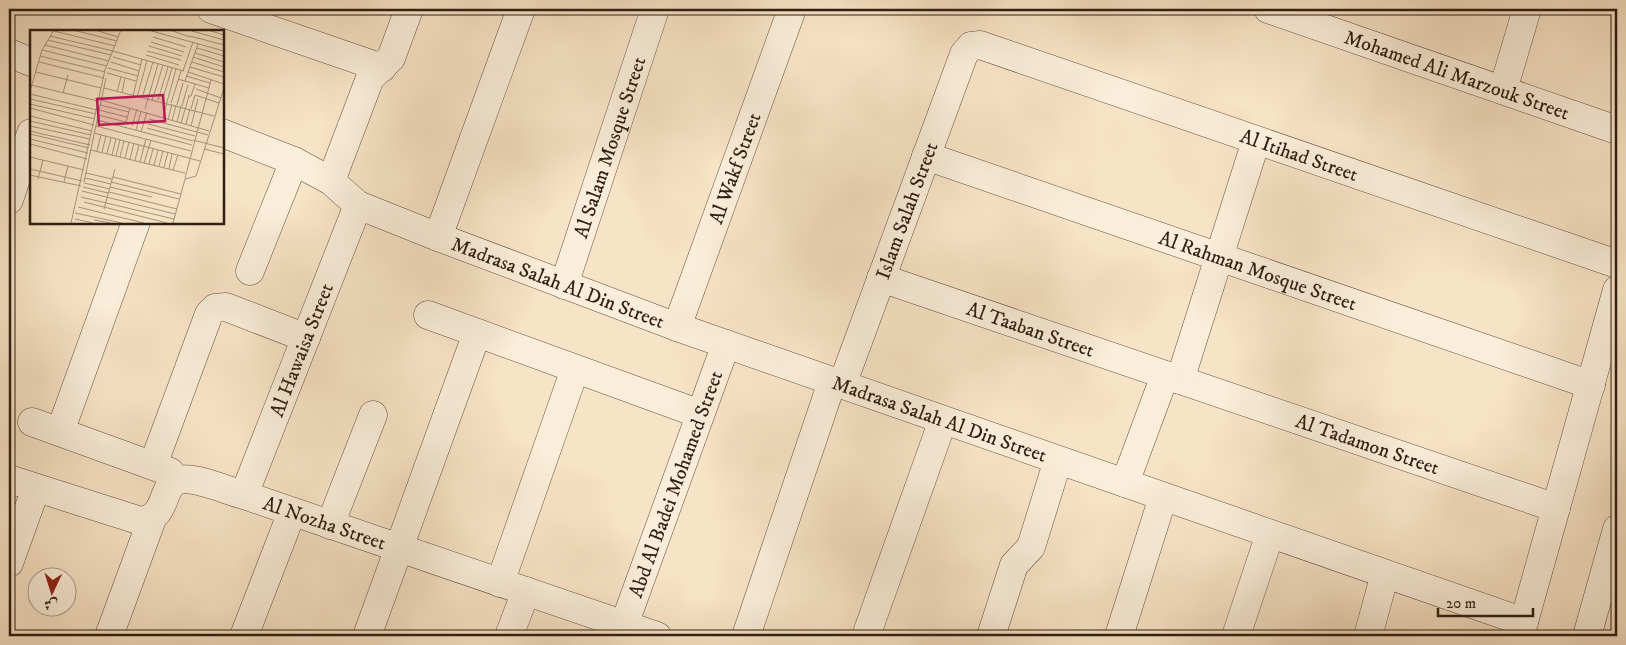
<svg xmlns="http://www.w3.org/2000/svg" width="1626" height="645" font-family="'IM FELL DW Pica',Amiri,serif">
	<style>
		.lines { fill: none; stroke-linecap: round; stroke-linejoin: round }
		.minor-casing { stroke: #624f3f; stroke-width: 29 }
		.minor { stroke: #faedd9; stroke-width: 28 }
		.labels { text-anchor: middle; stroke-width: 4; stroke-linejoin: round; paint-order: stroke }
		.street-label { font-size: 20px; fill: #301e12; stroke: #faedd9 }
		.inset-road { fill: none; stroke: #a7947d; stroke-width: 1 }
		.view { fill: #c2185b; fill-opacity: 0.15; stroke: #c2185b; stroke-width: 2.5 }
		.inset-edge { fill: none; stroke: #301e12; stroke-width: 2.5 }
	</style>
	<rect width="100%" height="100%" fill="#f7e3c5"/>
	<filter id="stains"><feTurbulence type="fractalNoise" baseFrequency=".004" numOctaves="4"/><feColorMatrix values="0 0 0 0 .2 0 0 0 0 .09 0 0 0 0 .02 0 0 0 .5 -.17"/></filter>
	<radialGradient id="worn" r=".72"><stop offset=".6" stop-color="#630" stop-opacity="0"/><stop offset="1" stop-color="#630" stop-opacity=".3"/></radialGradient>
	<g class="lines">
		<g class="minor-casing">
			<g id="minor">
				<path d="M 211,9 L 382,68"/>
				<path id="s1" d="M 1268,9 L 1617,130"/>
				<path d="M 9,53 L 31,62"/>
				<path d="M 1503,90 L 1527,9"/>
				<path id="s2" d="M 222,133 L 294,161 L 331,181 L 358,205 L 438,237 L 677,327 L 1524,622"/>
				<path id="s3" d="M 926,156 L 1591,385"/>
				<path d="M 331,181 L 370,78 L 391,58 L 409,9"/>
				<path d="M 9,200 L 31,133"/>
				<path d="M 438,237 L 521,9"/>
				<path d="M 250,271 L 294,161"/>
				<path id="s4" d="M 881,278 L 1556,508"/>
				<path id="s5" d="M 564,285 L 655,9"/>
				<path d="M 428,315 L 700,414"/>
				<path id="s6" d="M 677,327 L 792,9"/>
				<path d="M 1180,380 L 1256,141"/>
				<path id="s7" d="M 842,385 L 964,54 L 971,46 L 980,45 L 1617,264"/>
				<path d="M 32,422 L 170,472"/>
				<path d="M 60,432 L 136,222"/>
				<path d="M 153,465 L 209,314 L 215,308 L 226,307 L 306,338"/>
				<path id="s8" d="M 9,479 L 141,521 C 170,516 159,486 179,480 C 195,476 228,491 244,495 L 657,636"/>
				<path d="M 1125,483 L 1165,375"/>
				<path id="s9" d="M 244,495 L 358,205"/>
				<path d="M 330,525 L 373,415"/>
				<path d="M 9,563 L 36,488"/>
				<path d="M 500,583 L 575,369"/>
				<path id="s10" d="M 624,625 L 726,344"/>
				<path d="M 109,636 L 152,519"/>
				<path d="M 244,636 L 292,512"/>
				<path d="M 367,636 L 477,333"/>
				<path d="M 509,636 L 526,591"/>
				<path d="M 746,636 L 832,382"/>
				<path d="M 866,636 L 943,420"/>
				<path d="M 991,636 L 1014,565 L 1031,547 L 1058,460"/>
				<path d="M 1119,636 L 1163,497"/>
				<path d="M 1236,636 L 1270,534"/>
				<path d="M 1368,636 L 1385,574"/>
				<path d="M 1520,636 L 1617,290"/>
				<path d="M 1587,636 L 1617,529"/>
			</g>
		</g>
		<use href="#minor" class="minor"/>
	</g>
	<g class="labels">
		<g class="street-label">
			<text dy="7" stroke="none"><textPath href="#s1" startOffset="200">Mohamed Ali Marzouk Street</textPath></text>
			<text dy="7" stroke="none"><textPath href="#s5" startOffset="145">Al Salam Mosque Street</textPath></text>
			<text dy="7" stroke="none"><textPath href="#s7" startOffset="710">Al Itihad Street</textPath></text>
			<text dy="7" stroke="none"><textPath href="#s6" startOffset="169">Al Wakf Street</textPath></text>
			<text dy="7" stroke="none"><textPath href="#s7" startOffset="186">Islam Salah Street</textPath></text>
			<text dy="7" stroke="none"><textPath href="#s3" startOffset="351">Al Rahman Mosque Street</textPath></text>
			<text dy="7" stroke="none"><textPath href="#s2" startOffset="370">Madrasa Salah Al Din Street</textPath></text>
			<text dy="7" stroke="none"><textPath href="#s4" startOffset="158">Al Taaban Street</textPath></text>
			<text dy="7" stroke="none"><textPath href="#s9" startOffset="156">Al Hawaisa Street</textPath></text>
			<text dy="7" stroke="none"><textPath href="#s2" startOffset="775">Madrasa Salah Al Din Street</textPath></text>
			<text dy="7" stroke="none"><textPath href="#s4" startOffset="514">Al Tadamon Street</textPath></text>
			<text dy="7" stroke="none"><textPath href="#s10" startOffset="150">Abd Al Badei Mohamed Street</textPath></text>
			<text dy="7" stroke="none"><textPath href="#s8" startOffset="350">Al Nozha Street</textPath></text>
		</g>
	</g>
	<g transform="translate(30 30)">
		<rect width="194" height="194" fill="#f7e3c5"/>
		<path class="inset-road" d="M 43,0 L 87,11M 65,0 L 88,7M 118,0 L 194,21M 140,0 L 160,7M 178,0 L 194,5M 24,1 L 85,16M 162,1 L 194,10M 20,6 L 83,21M 160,6 L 194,15M 123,7 L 156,17M 18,10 L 81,25M 121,12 L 154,22M 15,15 L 79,31M 119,16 L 152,26M 167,18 L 194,26M 12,20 L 77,36M 83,21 L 154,41M 117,21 L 151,30M 165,23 L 194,32M 116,25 L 149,35M 10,26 L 75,42M 83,27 L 111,35M 163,27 L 194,37M 9,32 L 74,48M 81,32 L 109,41M 162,32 L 194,42M 160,37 L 194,47M 78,38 L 108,46M 153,41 L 163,12M 6,42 L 71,58M 158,42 L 194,54M 77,43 L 106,51M 156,46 L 180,53M 148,49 L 179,58M 155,51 L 168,14M 1,55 L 68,71M 74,58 L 184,86M 166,59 L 191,68M 0,61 L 12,20 L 24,0M 87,62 L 91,47M 33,63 L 38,45M 92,63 L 95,48M 0,64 L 67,80M 103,66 L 112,29M 158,66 L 161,66 L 165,54M 107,67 L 117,31M 112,68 L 123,32M 0,69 L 66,84M 71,70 L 179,101M 128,70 L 138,37M 122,71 L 133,35M 132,71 L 142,38M 137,72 L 146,39M 141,73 L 151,41M 0,74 L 65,89M 70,75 L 99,82M 147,75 L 153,53M 152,76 L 158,55M 0,78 L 64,95M 115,79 L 128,34M 161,79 L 165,65 L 189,73M 69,80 L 97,87M 68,85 L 96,92 L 100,78M 0,86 L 62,101M 133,88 L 137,72M 119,89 L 178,105M 67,90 L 162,115M 138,90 L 142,74M 0,91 L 61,105M 142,91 L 146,75M 147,92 L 151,76M 151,93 L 159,66M 118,94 L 165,106M 156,94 L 160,79M 0,96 L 60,109M 66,96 L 161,121M 102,96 L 107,79M 161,96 L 168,69M 117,98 L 163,111M 106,100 L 111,81M 0,101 L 60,115M 111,102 L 117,82M 64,103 L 170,131M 0,104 L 59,118M 0,109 L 58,123M 163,110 L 194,118M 0,114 L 57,129M 174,119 L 194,124M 61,120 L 155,143M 67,121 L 71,105M 72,122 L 76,106M 77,123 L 81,108M 82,125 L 86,109M 86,126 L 90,110M 0,127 L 54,140M 90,127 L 94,111M 95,128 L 99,112M 100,129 L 104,113M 105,130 L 109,115M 110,132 L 116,109M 114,133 L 121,110M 119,134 L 123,119M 124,135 L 128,120M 129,136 L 133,121M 134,137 L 138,122M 0,139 L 52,151M 139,139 L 142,124M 143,140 L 148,125M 56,143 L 82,149M 0,145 L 51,156M 83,147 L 151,164M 55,148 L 81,154M 155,148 L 181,50M 8,149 L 13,130M 34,152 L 38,136M 54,152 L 76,48M 81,152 L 149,169M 54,153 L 80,159M 53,157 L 78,163M 80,157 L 122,167M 52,161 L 145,184M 79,162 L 147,179M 51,167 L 144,189M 54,172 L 137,193M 48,177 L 114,193M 74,179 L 85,139M 45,183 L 92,193M 45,189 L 63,193M 64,190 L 81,193M 41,193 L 75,40 L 91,0M 143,193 L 155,149 L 166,146 L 194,58"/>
		<path class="view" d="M 133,65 L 135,91 L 69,95 L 67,69 Z"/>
		<rect width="194" height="194" class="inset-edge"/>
	</g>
	<rect width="1626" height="645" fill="none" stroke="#f7e3c5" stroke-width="30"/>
	<rect x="10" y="10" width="1606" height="625" fill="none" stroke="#301e12" stroke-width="2.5"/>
	<rect x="15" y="15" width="1596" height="615" fill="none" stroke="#301e12"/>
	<g transform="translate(52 592) rotate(184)"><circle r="24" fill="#faedd9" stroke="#a99a89"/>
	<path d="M0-4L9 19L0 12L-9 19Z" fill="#8f2418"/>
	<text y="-8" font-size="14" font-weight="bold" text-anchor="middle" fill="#301e12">ش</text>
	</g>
	<path d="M1438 608v8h95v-8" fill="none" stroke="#301e12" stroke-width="2.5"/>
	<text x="1446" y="608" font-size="15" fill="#301e12" stroke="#faedd9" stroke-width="4" paint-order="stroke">20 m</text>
	<rect width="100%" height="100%" filter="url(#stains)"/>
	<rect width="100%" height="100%" fill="url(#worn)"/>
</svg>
